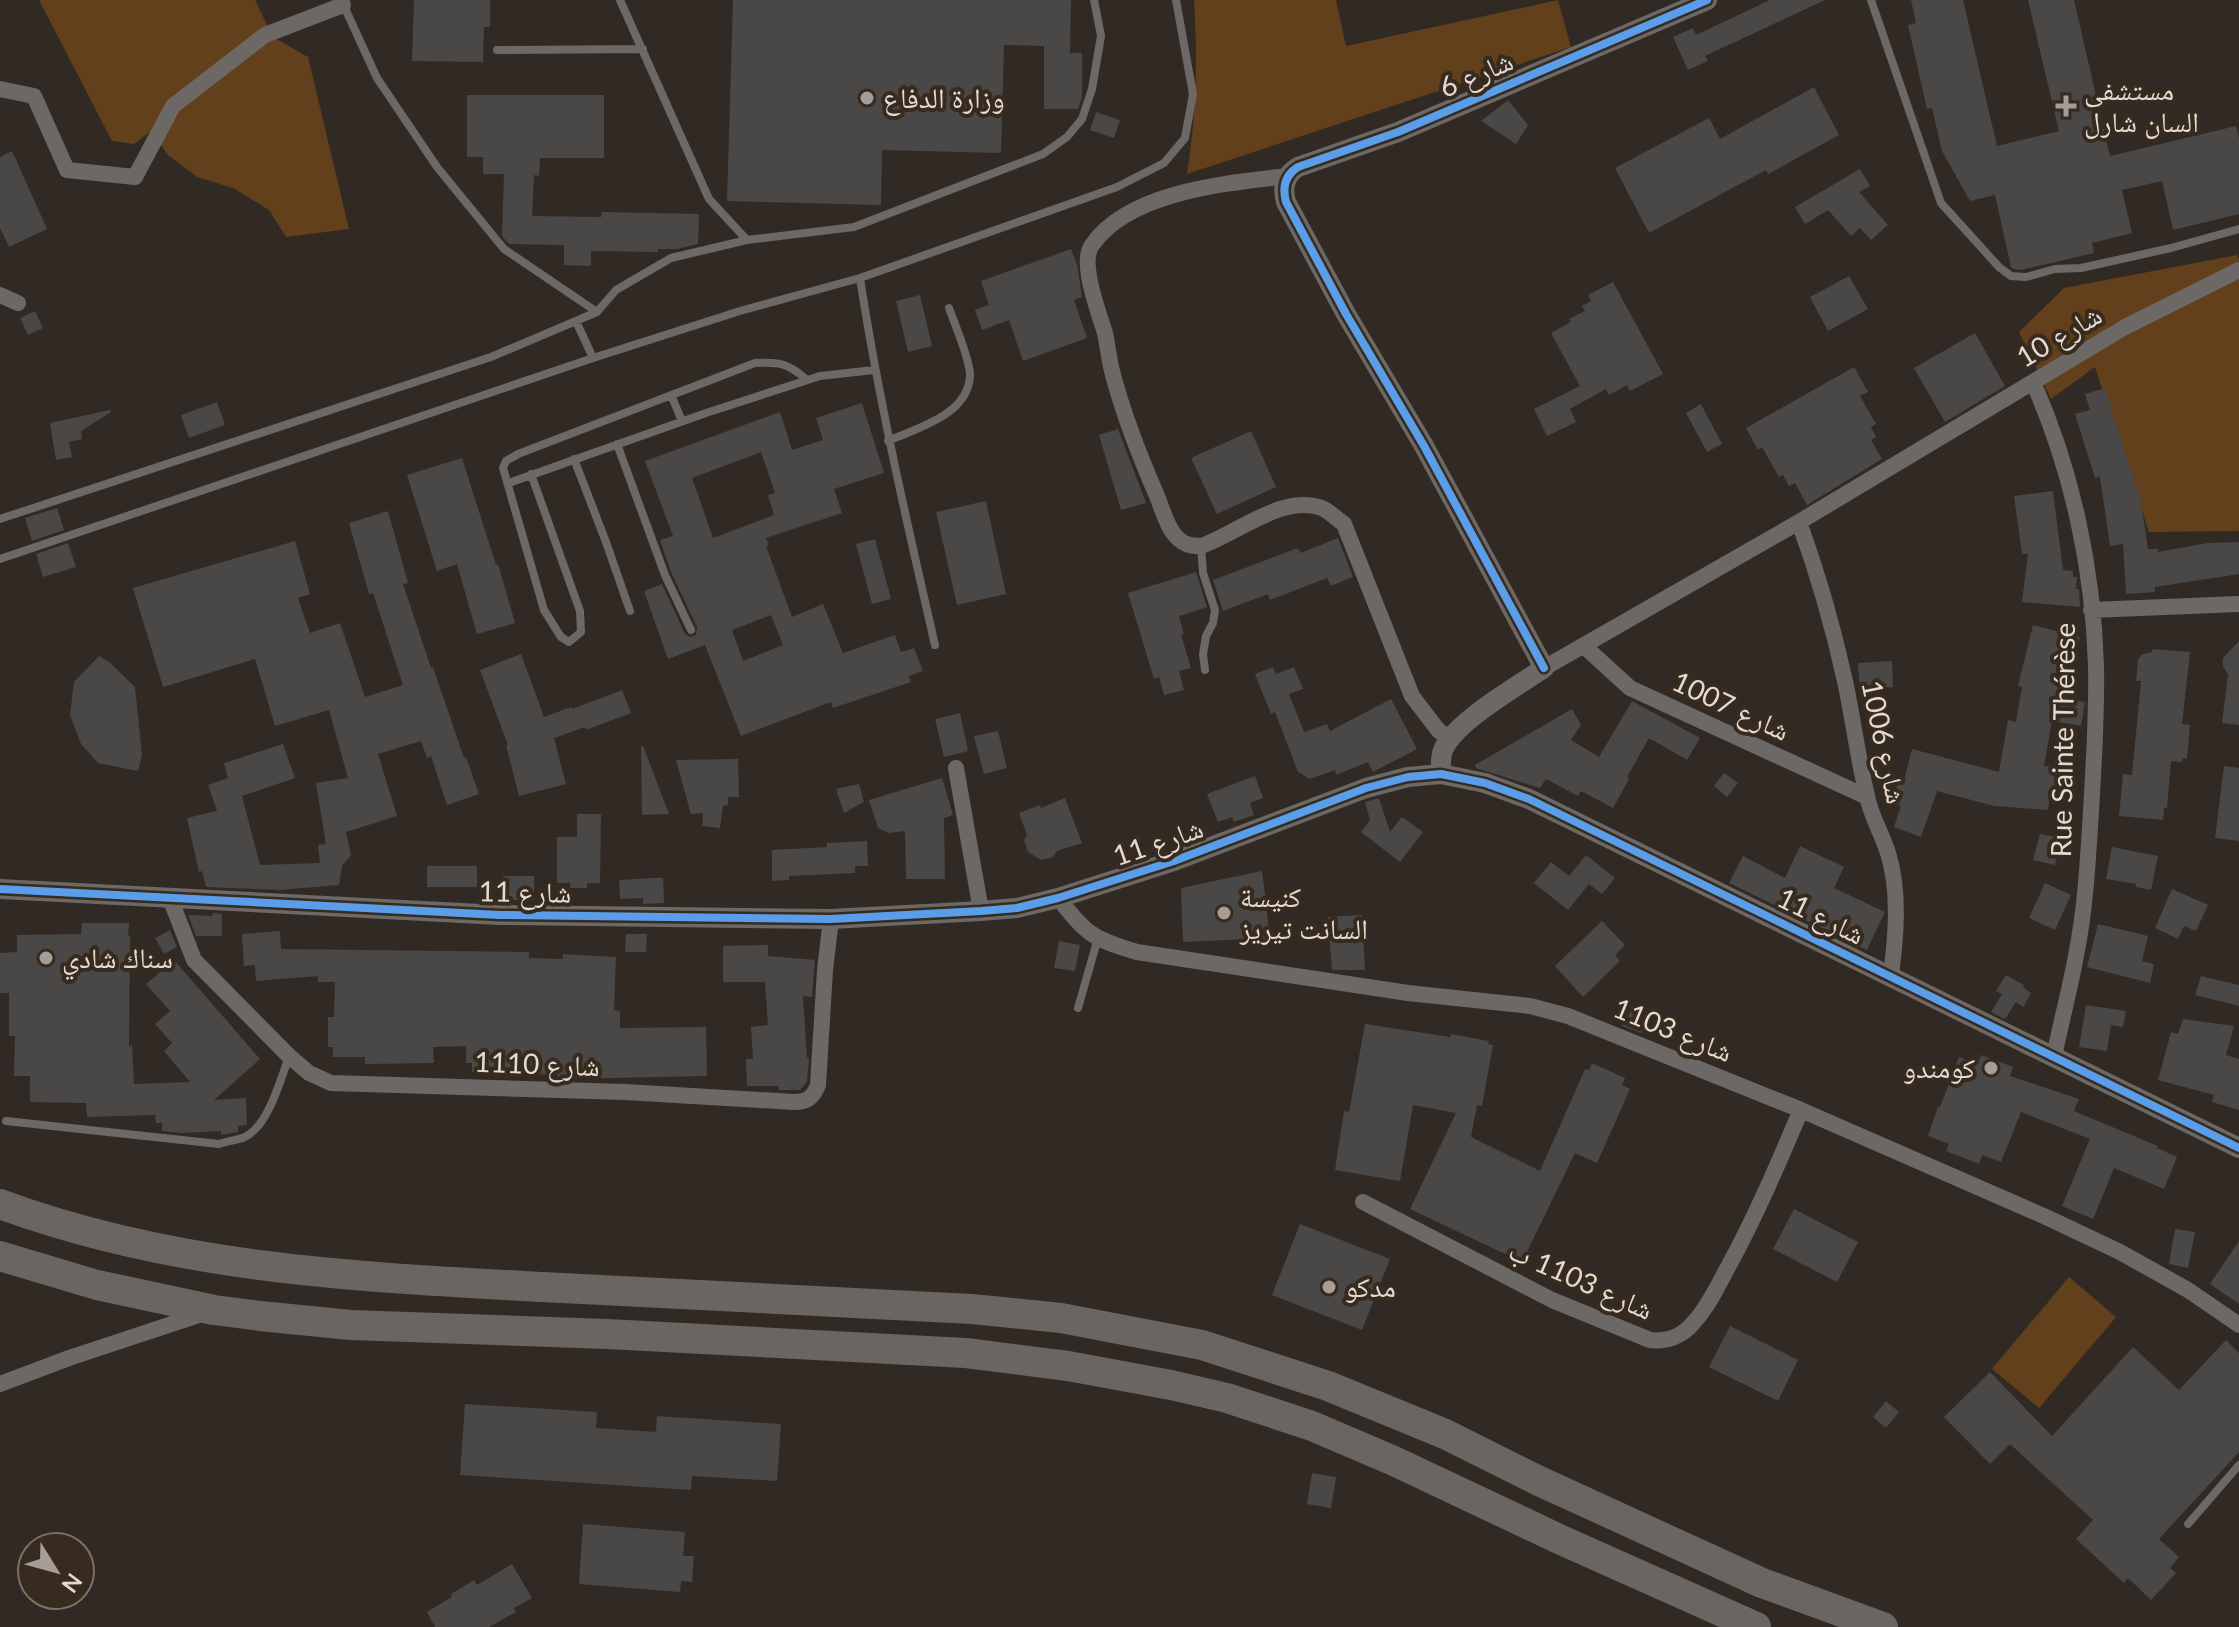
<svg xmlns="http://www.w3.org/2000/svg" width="2239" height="1627" font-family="Lato,'Noto Naskh Arabic',sans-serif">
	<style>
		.green { fill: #61401b }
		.building { fill: #4a4747; fill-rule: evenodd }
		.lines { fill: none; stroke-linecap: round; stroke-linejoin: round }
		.service { stroke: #6c6865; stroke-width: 8 }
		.minor { stroke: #6c6865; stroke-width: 16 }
		.tertiary { stroke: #6c6865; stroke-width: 20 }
		.motorway { stroke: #6a6560; stroke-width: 30 }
		.cycleway-casing { stroke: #372a1e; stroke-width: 13 }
		.cycleway { stroke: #5a9eea; stroke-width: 8 }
		.poi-dot { fill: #a59d96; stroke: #372a1e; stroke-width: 3 }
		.labels { text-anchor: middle; stroke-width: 8; stroke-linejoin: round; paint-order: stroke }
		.street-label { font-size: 28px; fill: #e3dbd3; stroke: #372a1e }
		.poi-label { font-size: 28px; fill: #e3dbd3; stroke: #372a1e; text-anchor: start }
	</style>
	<rect width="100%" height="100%" fill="#312a24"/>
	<path class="green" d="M 39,0 L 255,0 L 273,37 L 308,57 L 349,229 L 286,237 L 269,210 L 233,188 L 197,177 L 168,155 L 151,131 L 134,144 L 112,141 Z
		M 1194,0 L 1336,0 L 1346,46 L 1558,0 L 1571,47 L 1187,174 C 1196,116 1198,59 1194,0 Z
		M 2237,255 L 2239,259 L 2239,531 L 2149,532 L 2095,367 L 2051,399 L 2019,332 L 2064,288 Z
		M 2069,1277 L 2116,1317 L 2039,1408 L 1992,1369 Z"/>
	<path class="building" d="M 414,0 L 490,0 L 490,27 L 484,27 L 483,62 L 412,61 Z
		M 733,0 L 1071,0 L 1070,53 L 1082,53 L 1082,97 L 1078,109 L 1044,109 L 1044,46 L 1004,45 L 1001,153 L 882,150 L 881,205 L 727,201 Z
		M 1770,0 L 1825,0 L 1705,56 L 1708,61 L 1688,70 L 1673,37 L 1693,28 L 1696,35 Z
		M 1911,0 L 1963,0 L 1997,146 L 2059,131 L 2028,0 L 2074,0 L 2110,156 L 2236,126 L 2239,138 L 2239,214 L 2173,230 L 2162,181 L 2122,190 L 2132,233 L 2092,243 L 2094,253 L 2021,270 L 2014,269 L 2011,267 L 1995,195 L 1970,201 L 1942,151 L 1932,108 L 1927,109 L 1908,25 L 1916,23 Z
		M 1814,87 L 1839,135 L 1768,174 L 1766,170 L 1649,233 L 1615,168 L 1709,118 L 1720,139 Z
		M 467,95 L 604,95 L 604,158 L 540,158 L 539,176 L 534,175 L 532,216 L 601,217 L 602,212 L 699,214 L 698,244 L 677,249 L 658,249 L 658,252 L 591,251 L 591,266 L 564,265 L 564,245 L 509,244 L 502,236 L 504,174 L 483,174 L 483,157 L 467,157 Z
		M 1508,100 L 1528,125 L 1516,144 L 1481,121 Z
		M 1096,112 L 1120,120 L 1114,138 L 1090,130 Z
		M 12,151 L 47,229 L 9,247 L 0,228 L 0,157 Z
		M 1860,169 L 1870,186 L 1859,192 L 1888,225 L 1871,240 L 1860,228 L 1851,236 L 1828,210 L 1805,224 L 1795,207 Z
		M 1071,249 L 1077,264 L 1082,297 L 1074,300 L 1087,338 L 1023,361 L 1009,320 L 982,330 L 975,310 L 989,305 L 981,281 Z
		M 1849,276 L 1868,309 L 1828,331 L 1810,297 Z
		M 1613,282 L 1663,374 L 1630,391 L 1627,385 L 1609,395 L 1606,389 L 1570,409 L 1576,422 L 1547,436 L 1534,409 L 1580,386 L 1551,333 L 1571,322 L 1569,319 L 1585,311 L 1582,306 L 1591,301 L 1588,295 Z
		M 920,295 L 932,346 L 908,352 L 896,301 Z
		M 35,311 L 43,328 L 28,335 L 20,318 Z
		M 1975,333 L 2005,386 L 1945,422 L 1914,368 Z
		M 1854,367 L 1868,392 L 1860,396 L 1876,424 L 1871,427 L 1876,437 L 1871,440 L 1882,459 L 1807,505 L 1795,483 L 1789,486 L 1783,475 L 1779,477 L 1762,447 L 1758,450 L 1746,428 Z
		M 2105,388 L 2137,490 L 2139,489 L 2148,549 L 2158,549 L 2158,552 L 2208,543 L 2239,542 L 2239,574 L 2155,587 L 2155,592 L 2126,594 L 2123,544 L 2110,546 L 2100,477 L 2095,478 L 2075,414 L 2090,410 L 2085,394 Z
		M 217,402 L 225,425 L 189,438 L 181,415 Z
		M 862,403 L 884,473 L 834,489 L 842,513 L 766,538 L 769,545 L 766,546 L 792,617 L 823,604 L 843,653 L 895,635 L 901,652 L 914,648 L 923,671 L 909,676 L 911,682 L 833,708 L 831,702 L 741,736 L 705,645 L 668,659 L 644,591 L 662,584 L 685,634 L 690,637 L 696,635 L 697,627 L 671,572 L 660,540 L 673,536 L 645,461 L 780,412 L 792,450 L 823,440 L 816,418 ZM 761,452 L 775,493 L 768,495 L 774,515 L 713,538 L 692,478 ZM 771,615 L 783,645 L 743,661 L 732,630 Z
		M 1701,404 L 1722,444 L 1707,452 L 1686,413 Z
		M 110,410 L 111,412 L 81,431 L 82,439 L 69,442 L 72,457 L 56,460 L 50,423 Z
		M 1118,429 L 1146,503 L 1121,510 L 1099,435 Z
		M 1251,431 L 1276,487 L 1217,514 L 1191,458 Z
		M 462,458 L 496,565 L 498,564 L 515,623 L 477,634 L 457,564 L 437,571 L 407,475 Z
		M 2053,491 L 2063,570 L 2073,571 L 2073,577 L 2077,577 L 2076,589 L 2079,589 L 2080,607 L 2022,602 L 2028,554 L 2022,554 L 2014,496 Z
		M 986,501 L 1006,594 L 957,605 L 936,512 Z
		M 57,508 L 64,530 L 32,541 L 25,518 Z
		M 388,511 L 408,583 L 403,584 L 431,668 L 433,667 L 464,758 L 466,757 L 479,794 L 447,805 L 431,756 L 427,758 L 421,741 L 378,754 L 397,816 L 346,832 L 351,855 L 342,866 L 339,885 L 278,890 L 206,887 L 202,871 L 199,872 L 187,818 L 217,811 L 208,785 L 228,778 L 224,763 L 283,744 L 295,778 L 242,796 L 260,865 L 320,863 L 318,845 L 326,844 L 316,783 L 348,778 L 329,710 L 275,726 L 255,659 L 163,687 L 133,588 L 295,541 L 310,594 L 298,598 L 310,633 L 340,623 L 365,697 L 403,685 L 373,593 L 369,594 L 349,523 Z
		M 1338,538 L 1353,577 L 1331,586 L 1327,578 L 1270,600 L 1268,594 L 1223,611 L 1213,580 L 1298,548 L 1301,553 Z
		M 875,539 L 891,599 L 872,604 L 856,544 Z
		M 68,543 L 76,567 L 43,577 L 36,554 Z
		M 1196,572 L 1207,607 L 1179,616 L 1184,634 L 1181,635 L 1191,668 L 1179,671 L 1184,690 L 1164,695 L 1159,677 L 1154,679 L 1128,593 Z
		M 2033,625 L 2080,637 L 2064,699 L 2085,702 L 2081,726 L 2052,721 L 2044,766 L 2065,769 L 2061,797 L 2050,795 L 2048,810 L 1994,806 L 1937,791 L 1921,837 L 1894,827 L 1901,806 L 1891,803 L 1898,783 L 1903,785 L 1912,749 L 1999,772 L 2008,720 L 2016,722 L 2022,687 L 2018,686 Z
		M 2239,641 L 2239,725 L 2222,723 L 2228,675 L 2223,666 L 2223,658 Z
		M 2152,649 L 2190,652 L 2182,724 L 2190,725 L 2187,758 L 2183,758 L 2182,762 L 2171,761 L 2167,808 L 2164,808 L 2163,820 L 2119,816 L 2123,774 L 2132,775 L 2141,681 L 2136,681 L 2138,660 L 2141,655 L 2152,652 Z
		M 521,654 L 544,717 L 571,707 L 572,709 L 622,690 L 631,713 L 586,730 L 585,727 L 554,738 L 566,784 L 519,796 L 506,745 L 508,745 L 480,670 Z
		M 99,656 L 109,662 L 135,687 L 142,755 L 138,771 L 98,763 L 81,744 L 70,715 L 74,682 Z
		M 1892,661 L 1893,687 L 1860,690 L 1858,663 Z
		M 1273,667 L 1276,674 L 1294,667 L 1303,689 L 1289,694 L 1304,732 L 1327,724 L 1330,731 L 1391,699 L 1417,749 L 1373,772 L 1368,762 L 1336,775 L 1335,770 L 1310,779 L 1298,772 L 1275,712 L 1271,714 L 1255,674 Z
		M 1632,701 L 1700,738 L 1687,760 L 1649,738 L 1627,777 L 1629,779 L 1613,808 L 1581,791 L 1578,796 L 1546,779 L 1540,788 L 1476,768 L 1475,765 L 1572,709 L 1581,725 L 1571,740 L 1599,757 Z
		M 960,713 L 968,751 L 944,757 L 935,719 Z
		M 998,731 L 1007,768 L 984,774 L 974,736 Z
		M 641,746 L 643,746 L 669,814 L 642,815 Z
		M 738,759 L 739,797 L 728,797 L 728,805 L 723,806 L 720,828 L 702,826 L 703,813 L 691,814 L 676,760 Z
		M 2224,766 L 2239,768 L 2239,841 L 2215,838 Z
		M 1724,773 L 1738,783 L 1727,797 L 1714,786 Z
		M 1255,776 L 1263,798 L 1250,803 L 1254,815 L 1234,822 L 1232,817 L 1218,822 L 1207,794 Z
		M 942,778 L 953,815 L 944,818 L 945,879 L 906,879 L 905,831 L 889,833 L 878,828 L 869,800 Z
		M 859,784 L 864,802 L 844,813 L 836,789 Z
		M 1065,798 L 1082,843 L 1057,851 L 1053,857 L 1041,860 L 1028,852 L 1024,840 L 1027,835 L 1019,813 L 1040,805 L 1041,808 Z
		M 1379,798 L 1390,832 L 1402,817 L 1423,832 L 1400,862 L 1361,832 L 1370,820 L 1365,802 Z
		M 577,814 L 601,814 L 600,883 L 587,883 L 587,888 L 570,888 L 570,883 L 557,883 L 557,837 L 577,837 Z
		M 2040,834 L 2062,838 L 2055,865 L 2033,860 Z
		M 867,841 L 868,866 L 855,866 L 855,873 L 789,876 L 789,880 L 772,881 L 772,850 L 827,847 L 827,843 Z
		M 1800,846 L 1844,867 L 1834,888 L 1885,912 L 1867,950 L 1729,883 L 1743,856 L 1785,878 Z
		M 2112,847 L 2158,856 L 2151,890 L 2136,887 L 2136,884 L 2106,879 Z
		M 1586,855 L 1615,878 L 1602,894 L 1589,884 L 1568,910 L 1534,883 L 1551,862 L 1569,876 Z
		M 427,866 L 477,866 L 477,887 L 427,887 Z
		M 1262,871 L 1270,938 L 1183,942 L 1181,888 Z
		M 503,876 L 534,876 L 534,900 L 503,900 Z
		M 652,878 L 663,878 L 664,903 L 643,904 L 643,898 L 620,899 L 619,880 Z
		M 2045,883 L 2071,895 L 2055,930 L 2029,918 Z
		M 2172,889 L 2208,905 L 2196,931 L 2184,926 L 2178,939 L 2155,928 Z
		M 212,913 L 222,914 L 222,936 L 196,936 L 188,915 L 213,916 Z
		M 1362,915 L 1365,970 L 1332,970 L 1328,917 Z
		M 1602,921 L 1625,945 L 1615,955 L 1620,961 L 1583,997 L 1555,966 Z
		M 82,923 L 129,923 L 128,936 L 130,935 L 129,1047 L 132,1044 L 134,1084 L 190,1082 L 164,1051 L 172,1043 L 155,1024 L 170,1011 L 146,984 L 174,960 L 260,1059 L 214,1100 L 246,1098 L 247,1125 L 238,1126 L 238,1132 L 221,1135 L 221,1131 L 181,1133 L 162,1131 L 162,1123 L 156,1123 L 155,1115 L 87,1117 L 86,1103 L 30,1102 L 30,1076 L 14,1076 L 15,1036 L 9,1036 L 9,993 L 0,993 L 0,953 L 17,952 L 17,935 L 81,934 Z
		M 2098,924 L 2148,936 L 2142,961 L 2154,964 L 2150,983 L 2087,967 Z
		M 170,930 L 177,947 L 164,954 L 155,938 Z
		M 280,931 L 281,949 L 529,952 L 529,958 L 563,959 L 563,954 L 616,957 L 614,1010 L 620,1011 L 620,1028 L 706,1027 L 707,1076 L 563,1079 L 557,1079 L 557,1075 L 472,1072 L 472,1063 L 466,1063 L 466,1046 L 433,1047 L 434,1063 L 365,1064 L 365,1057 L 333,1057 L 333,1047 L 328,1047 L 328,1017 L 334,1017 L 335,982 L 318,982 L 318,976 L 256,981 L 255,965 L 244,966 L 242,934 Z
		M 626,934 L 647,934 L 646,952 L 625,952 Z
		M 1059,941 L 1080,945 L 1075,971 L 1054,968 Z
		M 768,945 L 768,956 L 815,960 L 812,997 L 803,996 L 807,1058 L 809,1058 L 807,1082 L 800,1090 L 779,1090 L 778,1086 L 747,1086 L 746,1059 L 753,1059 L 751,1027 L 768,1025 L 765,982 L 723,982 L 723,946 Z
		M 2006,975 L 2024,985 L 2023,987 L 2031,993 L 2023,1007 L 2016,1002 L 2005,1019 L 1991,1012 L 2002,994 L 1996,991 Z
		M 2201,976 L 2239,985 L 2239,1006 L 2195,995 Z
		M 1635,1005 L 1652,1015 L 1641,1033 L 1622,1026 Z
		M 2086,1005 L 2126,1011 L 2123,1027 L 2111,1025 L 2107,1051 L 2079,1047 Z
		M 2183,1019 L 2234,1026 L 2226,1055 L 2239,1059 L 2239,1110 L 2212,1102 L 2214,1095 L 2158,1080 L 2171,1032 L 2178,1034 Z
		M 1365,1024 L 1450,1037 L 1451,1034 L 1489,1041 L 1488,1044 L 1493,1045 L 1482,1106 L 1477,1105 L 1471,1137 L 1540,1171 L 1585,1069 L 1589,1070 L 1592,1063 L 1625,1078 L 1622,1085 L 1630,1089 L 1597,1163 L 1575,1153 L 1522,1262 L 1410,1209 L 1456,1113 L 1413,1105 L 1400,1181 L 1335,1170 L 1344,1111 L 1349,1112 Z
		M 1981,1055 L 2013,1067 L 2010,1076 L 2079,1099 L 2074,1111 L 2158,1146 L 2157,1148 L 2177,1157 L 2164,1189 L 2114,1168 L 2093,1219 L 2062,1206 L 2090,1139 L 2021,1112 L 2001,1162 L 1982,1155 L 1979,1164 L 1946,1151 L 1949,1144 L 1928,1136 L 1938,1107 L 1940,1107 L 1959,1057 L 1978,1064 Z
		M 1794,1209 L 1858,1242 L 1837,1282 L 1773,1249 Z
		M 1300,1224 L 1390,1259 L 1362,1330 L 1272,1295 Z
		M 2175,1229 L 2195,1232 L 2188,1268 L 2169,1264 Z
		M 2239,1241 L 2239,1304 L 2210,1284 Z
		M 1730,1326 L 1798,1360 L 1778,1401 L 1709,1367 Z
		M 2226,1340 L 2239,1353 L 2239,1452 L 2159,1539 L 2179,1557 L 2170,1568 L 2176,1573 L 2151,1600 L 2128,1578 L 2124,1583 L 2076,1539 L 2093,1520 L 2010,1444 L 1990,1464 L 1944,1417 L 1990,1372 L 2052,1436 L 2133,1347 L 2179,1390 Z
		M 1886,1401 L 1899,1412 L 1886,1428 L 1873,1417 Z
		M 465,1404 L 597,1412 L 596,1428 L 656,1432 L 657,1416 L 781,1424 L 777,1481 L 692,1476 L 691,1490 L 460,1475 Z
		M 1312,1473 L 1336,1477 L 1331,1508 L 1307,1504 Z
		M 583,1524 L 685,1532 L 683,1556 L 694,1556 L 692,1582 L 681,1581 L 680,1592 L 579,1584 Z
		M 512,1564 L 532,1598 L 514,1608 L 516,1612 L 489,1627 L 435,1627 L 427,1612 L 452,1597 L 451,1594 L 474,1580 L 477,1585 Z"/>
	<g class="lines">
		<path class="service" d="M 620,0 L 709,199 L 747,240 L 854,227 L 1043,154 L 1067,137 L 1082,119 L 1092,89 L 1101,36 L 1094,0
			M 1871,0 L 1941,203 L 1999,267 L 2011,276 L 2026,277 L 2055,269 L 2081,268 L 2171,248 L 2239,229
			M 343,4 L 377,78 L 437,167 L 504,249 L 597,312
			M 497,50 L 643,49
			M 860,278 C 879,402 907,523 935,645
			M 576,321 L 593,358
			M 671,395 L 682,421
			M 888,441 C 918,428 970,414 970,374 C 969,357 955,325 949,308
			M 617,444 L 665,575 L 691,630
			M 574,459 L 606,542 L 630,611
			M 531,474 L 580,611 L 581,632 L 569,642 L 561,637 L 544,610 L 503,468 L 506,461 L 518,454 L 755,363 C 780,362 788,363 807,380
			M 509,483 L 706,413 L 820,376 L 874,370
			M 0,519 L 491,357 L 597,312 L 616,290 L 671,258 L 747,240
			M 1201,546 L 1203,573 L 1215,610 L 1213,623 L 1206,636 L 1203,654 L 1205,670
			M 0,559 L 593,358 L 740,311 L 860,278 L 1117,187 L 1164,163 L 1185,138 L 1193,94 L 1176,0
			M 1078,1008 L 1098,938
			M 6,1121 L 219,1144 C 227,1141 238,1140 245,1137 C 269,1125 280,1080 289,1057
			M 2188,1524 L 2239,1465"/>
		<path class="minor" d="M 0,89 L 34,96 L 67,170 L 135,177 L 173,106 L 265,35 L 343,5
			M 1288,176 C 1228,183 1129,191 1092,245 C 1079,262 1099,313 1105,333 C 1108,347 1109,361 1113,375 C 1124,416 1140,457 1157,496 C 1162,508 1166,524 1174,534 C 1182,544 1189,546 1201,546 C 1237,534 1284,492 1324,509 C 1331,513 1338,520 1344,524 L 1412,696 L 1438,730 L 1449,739
			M 0,295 L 18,303
			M 2033,382 C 2072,470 2093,568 2096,665 C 2097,713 2094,763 2091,811 C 2088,857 2086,904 2077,950 C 2071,986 2061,1021 2054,1057
			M 1799,522 C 1818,574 1833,627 1845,681 C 1853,719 1858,758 1867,796 C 1871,816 1882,834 1888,853 C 1900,891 1896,937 1891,975
			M 2091,610 L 2239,604
			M 1584,646 L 1630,688 L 1867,797
			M 1544,668 L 1799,522 L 2125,327 L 2239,270
			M 956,768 L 981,911
			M 170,898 L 194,960 L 289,1056 L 309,1073 L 331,1083 L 625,1092 L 794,1102 C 807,1102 813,1098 818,1085 L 825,970 L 831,919
			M 1058,898 C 1087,934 1092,939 1137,952 L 1408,993 L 1530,1006 L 1568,1016 L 1801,1110 L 2046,1217 L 2120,1252 L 2188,1290 L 2239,1325
			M 1363,1202 L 1552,1300 L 1650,1340 C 1667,1342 1683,1336 1694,1322 C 1708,1307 1717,1287 1727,1269 C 1755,1218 1778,1164 1801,1110
			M 0,1384 L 69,1358 L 205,1313"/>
		<path class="tertiary" d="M 1441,774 C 1441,765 1440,756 1444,748 C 1458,720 1516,687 1544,668 L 1424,446 L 1346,314 L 1286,202 C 1282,187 1285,175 1298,167 L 1398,132 L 1707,0
			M 0,889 L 500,915 L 831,919 L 981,911 L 1017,908 L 1058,898 L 1174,861 L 1366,788 L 1408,777 L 1441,774 L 1485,783 L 1529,799 L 2239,1148"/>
		<path class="motorway" d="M 0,1204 C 177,1269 357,1277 543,1287 C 686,1294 829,1301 972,1309 L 1061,1318 L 1202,1345 L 1328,1386 L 1445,1434 L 1537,1480 L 1762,1583 L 1883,1627
			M 0,1256 L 97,1285 L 214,1310 L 260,1316 L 351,1325 L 607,1334 L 966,1353 L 1068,1366 L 1171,1385 L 1227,1398 L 1312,1426 L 1394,1461 L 1559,1539 L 1756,1627"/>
		<g class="cycleway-casing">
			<path id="cycleway" d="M 1544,668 L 1424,446 L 1346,314 L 1286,202 C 1282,187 1285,175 1298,167 L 1398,132 L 1707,0
				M 0,889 L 500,915 L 831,919 L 981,911 L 1017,908 L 1058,898 L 1174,861 L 1366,788 L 1408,777 L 1441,774 L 1485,783 L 1529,799 L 2239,1148"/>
		</g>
		<use href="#cycleway" class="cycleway"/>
	</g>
	<g class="poi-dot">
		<circle cx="867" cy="98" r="8"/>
		<path d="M2062 94h8v8h8v8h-8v8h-8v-8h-8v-8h8z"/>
		<circle cx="1224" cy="913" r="8"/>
		<circle cx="46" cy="958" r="8"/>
		<circle cx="1991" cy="1068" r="8"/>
		<circle cx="1329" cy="1287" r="8"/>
	</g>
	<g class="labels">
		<g class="street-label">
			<text transform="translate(1476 74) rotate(-23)" y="10">شارع 6</text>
			<text transform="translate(2059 336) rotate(-31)" y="10">شارع 10</text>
			<text transform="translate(1731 706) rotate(25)" y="10">شارع 1007</text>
			<text transform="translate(2063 740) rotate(-89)" y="10">Rue Sainte Thérèse</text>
			<text transform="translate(1884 742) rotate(78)" y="10">شارع 1006</text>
			<text transform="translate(1158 842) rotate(-19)" y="10">شارع 11</text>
			<text transform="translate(525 892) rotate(1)" y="10">شارع 11</text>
			<text transform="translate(1821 916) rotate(26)" y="10">شارع 11</text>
			<text transform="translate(1673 1030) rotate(22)" y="10">شارع 1103</text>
			<text transform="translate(537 1064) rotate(2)" y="10">شارع 1110</text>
			<text transform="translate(1581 1280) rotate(24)" y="10">شارع 1103 ب</text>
		</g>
		<g class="poi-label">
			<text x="2084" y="100">مستشفى<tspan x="2084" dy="32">السان شارل</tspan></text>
			<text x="883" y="108">وزارة الدفاع</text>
			<text x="1240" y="907">كنيسة<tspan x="1240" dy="32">السانت تيريز</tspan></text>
			<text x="62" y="968">سناك شادي</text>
			<text x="1975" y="1078" text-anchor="end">كومندو</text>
			<text x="1345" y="1297">مدكو</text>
		</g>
	</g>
	<g transform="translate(56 1571) rotate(127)"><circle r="38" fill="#372a1e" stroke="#7c7166" stroke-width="2"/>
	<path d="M0-6L14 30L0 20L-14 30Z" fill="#a59d96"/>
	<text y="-12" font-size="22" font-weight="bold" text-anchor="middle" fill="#e3dbd3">N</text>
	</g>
</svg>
